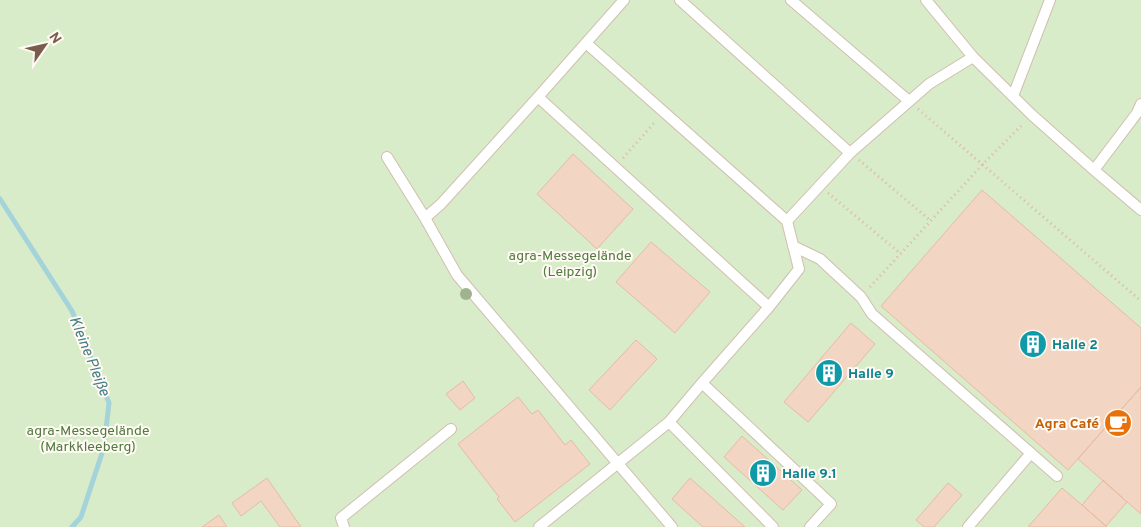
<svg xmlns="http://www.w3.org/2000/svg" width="1141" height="527" font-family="Overpass,sans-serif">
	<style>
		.green { fill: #d8ecc9 }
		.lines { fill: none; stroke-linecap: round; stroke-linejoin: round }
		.stream { stroke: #a5d3da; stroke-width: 5 }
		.building { fill: #f3d5c3; stroke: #e6bba3 }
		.lane-casing { stroke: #d1beb0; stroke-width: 12 }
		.path { stroke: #d9b8a5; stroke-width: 3; stroke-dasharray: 1 4; stroke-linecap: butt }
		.lane { stroke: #fff; stroke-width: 10 }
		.tree { fill: #a0b28e }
		.labels { text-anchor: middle; stroke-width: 4; stroke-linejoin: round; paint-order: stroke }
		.park-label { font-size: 14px; fill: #537a41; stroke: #fffaf3 }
		.culture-label { font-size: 14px; font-weight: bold; fill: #0d838f; stroke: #fffaf3; text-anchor: start }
		.food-label { font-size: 14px; font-weight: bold; fill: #c56008; stroke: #fffaf3; text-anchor: end }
		.water-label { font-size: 15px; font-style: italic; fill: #437c86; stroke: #fffaf3 }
	</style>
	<rect width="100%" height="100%" fill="#fdf6ec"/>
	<path class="green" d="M 0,0 L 1141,0 L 1141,527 L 0,527 Z"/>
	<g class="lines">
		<path class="stream" d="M 0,199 L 72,311 L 109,403 L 104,447 L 81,517 L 72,527"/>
	</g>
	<path class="building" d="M 573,154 L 633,209 L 597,249 L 537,194 Z
		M 982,190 L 1141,328 L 1141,387 L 1068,470 L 881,306 Z
		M 651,242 L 710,292 L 675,333 L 616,282 Z
		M 851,323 L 875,344 L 808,422 L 784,402 Z
		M 636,340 L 657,359 L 610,410 L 589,390 Z
		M 463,381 L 475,398 L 460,410 L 446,394 Z
		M 1141,387 L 1141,514 L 1078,459 Z
		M 518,397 L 532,414 L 538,410 L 565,445 L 571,440 L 590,464 L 515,522 L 497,499 L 499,497 L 458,444 Z
		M 742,436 L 802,490 L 783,510 L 724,457 Z
		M 267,478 L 301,527 L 280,527 L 261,501 L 241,516 L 232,503 Z
		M 690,478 L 745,527 L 703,527 L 672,499 Z
		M 1103,480 L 1127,502 L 1106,526 L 1082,505 Z
		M 948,483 L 962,495 L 934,527 L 924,527 L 916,520 Z
		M 1062,488 L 1082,505 L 1107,527 L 1028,527 Z
		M 219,515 L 227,527 L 202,527 Z"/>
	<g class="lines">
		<g class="lane-casing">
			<path id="lane" d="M 624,0 L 538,97 L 441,204 L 425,218 L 457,275 L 672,527
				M 680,0 L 850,153
				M 791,0 L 909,101
				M 926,0 L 973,57
				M 586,43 L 787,221
				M 1013,96 L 1050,0
				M 538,97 L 769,307
				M 387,157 L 425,218
				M 1094,170 L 1137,113 L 1141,104
				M 793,246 L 820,259 L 861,297 L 872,314 L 1057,476
				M 702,383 L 831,504 L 810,527
				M 669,422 L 773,527
				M 344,527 L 341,518 L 451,429
				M 539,527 L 669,422 L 702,383 L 769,307 L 799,269 L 787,221 L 850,153 L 929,84 L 973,57 L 1032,115 L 1094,170 L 1141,210
				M 968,527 L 1031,453"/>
		</g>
		<path class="path" d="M 918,109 L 1141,301
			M 623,158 L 655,122
			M 859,160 L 931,221
			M 828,193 L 901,254
			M 870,287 L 982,165 L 1023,124"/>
		<use href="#lane" class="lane"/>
	</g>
	<circle class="tree" cx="466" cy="294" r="6"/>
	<defs>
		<g id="building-disc" transform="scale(1.4375)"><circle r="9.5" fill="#0f9aa8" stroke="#fffaf3"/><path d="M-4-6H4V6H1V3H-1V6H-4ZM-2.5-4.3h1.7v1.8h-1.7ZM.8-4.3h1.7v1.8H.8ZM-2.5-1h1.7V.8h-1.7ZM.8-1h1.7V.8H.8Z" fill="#fff"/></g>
		<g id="cafe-disc" transform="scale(1.4375)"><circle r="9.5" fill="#e8710a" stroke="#fffaf3"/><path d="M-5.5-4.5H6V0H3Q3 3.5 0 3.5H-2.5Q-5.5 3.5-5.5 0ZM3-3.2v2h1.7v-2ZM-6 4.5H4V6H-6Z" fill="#fff"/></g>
	</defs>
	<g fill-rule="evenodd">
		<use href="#building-disc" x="1033" y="344"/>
		<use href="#building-disc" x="829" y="373"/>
		<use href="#cafe-disc" x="1118" y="423"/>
		<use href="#building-disc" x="763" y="473"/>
	</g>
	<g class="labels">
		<g class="park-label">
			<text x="570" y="260">agra-Messegelände<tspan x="570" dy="16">(Leipzig)</tspan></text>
			<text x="88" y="435">agra-Messegelände<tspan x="88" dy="16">(Markkleeberg)</tspan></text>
		</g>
		<g class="culture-label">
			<text x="1052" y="349">Halle 2</text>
			<text x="848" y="378">Halle 9</text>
			<text x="782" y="478">Halle 9.1</text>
		</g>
		<g class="food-label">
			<text x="1099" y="428">Agra Café</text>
		</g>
		<g class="water-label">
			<text transform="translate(90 356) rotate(68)" y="5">Kleine Pleiße</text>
		</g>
	</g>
	<g transform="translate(45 45) rotate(56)" stroke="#fffaf3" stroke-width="4" paint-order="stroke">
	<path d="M0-4L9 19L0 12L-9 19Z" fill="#7a5c4d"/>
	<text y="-8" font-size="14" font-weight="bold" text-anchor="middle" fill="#7a5c4d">N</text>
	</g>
</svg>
